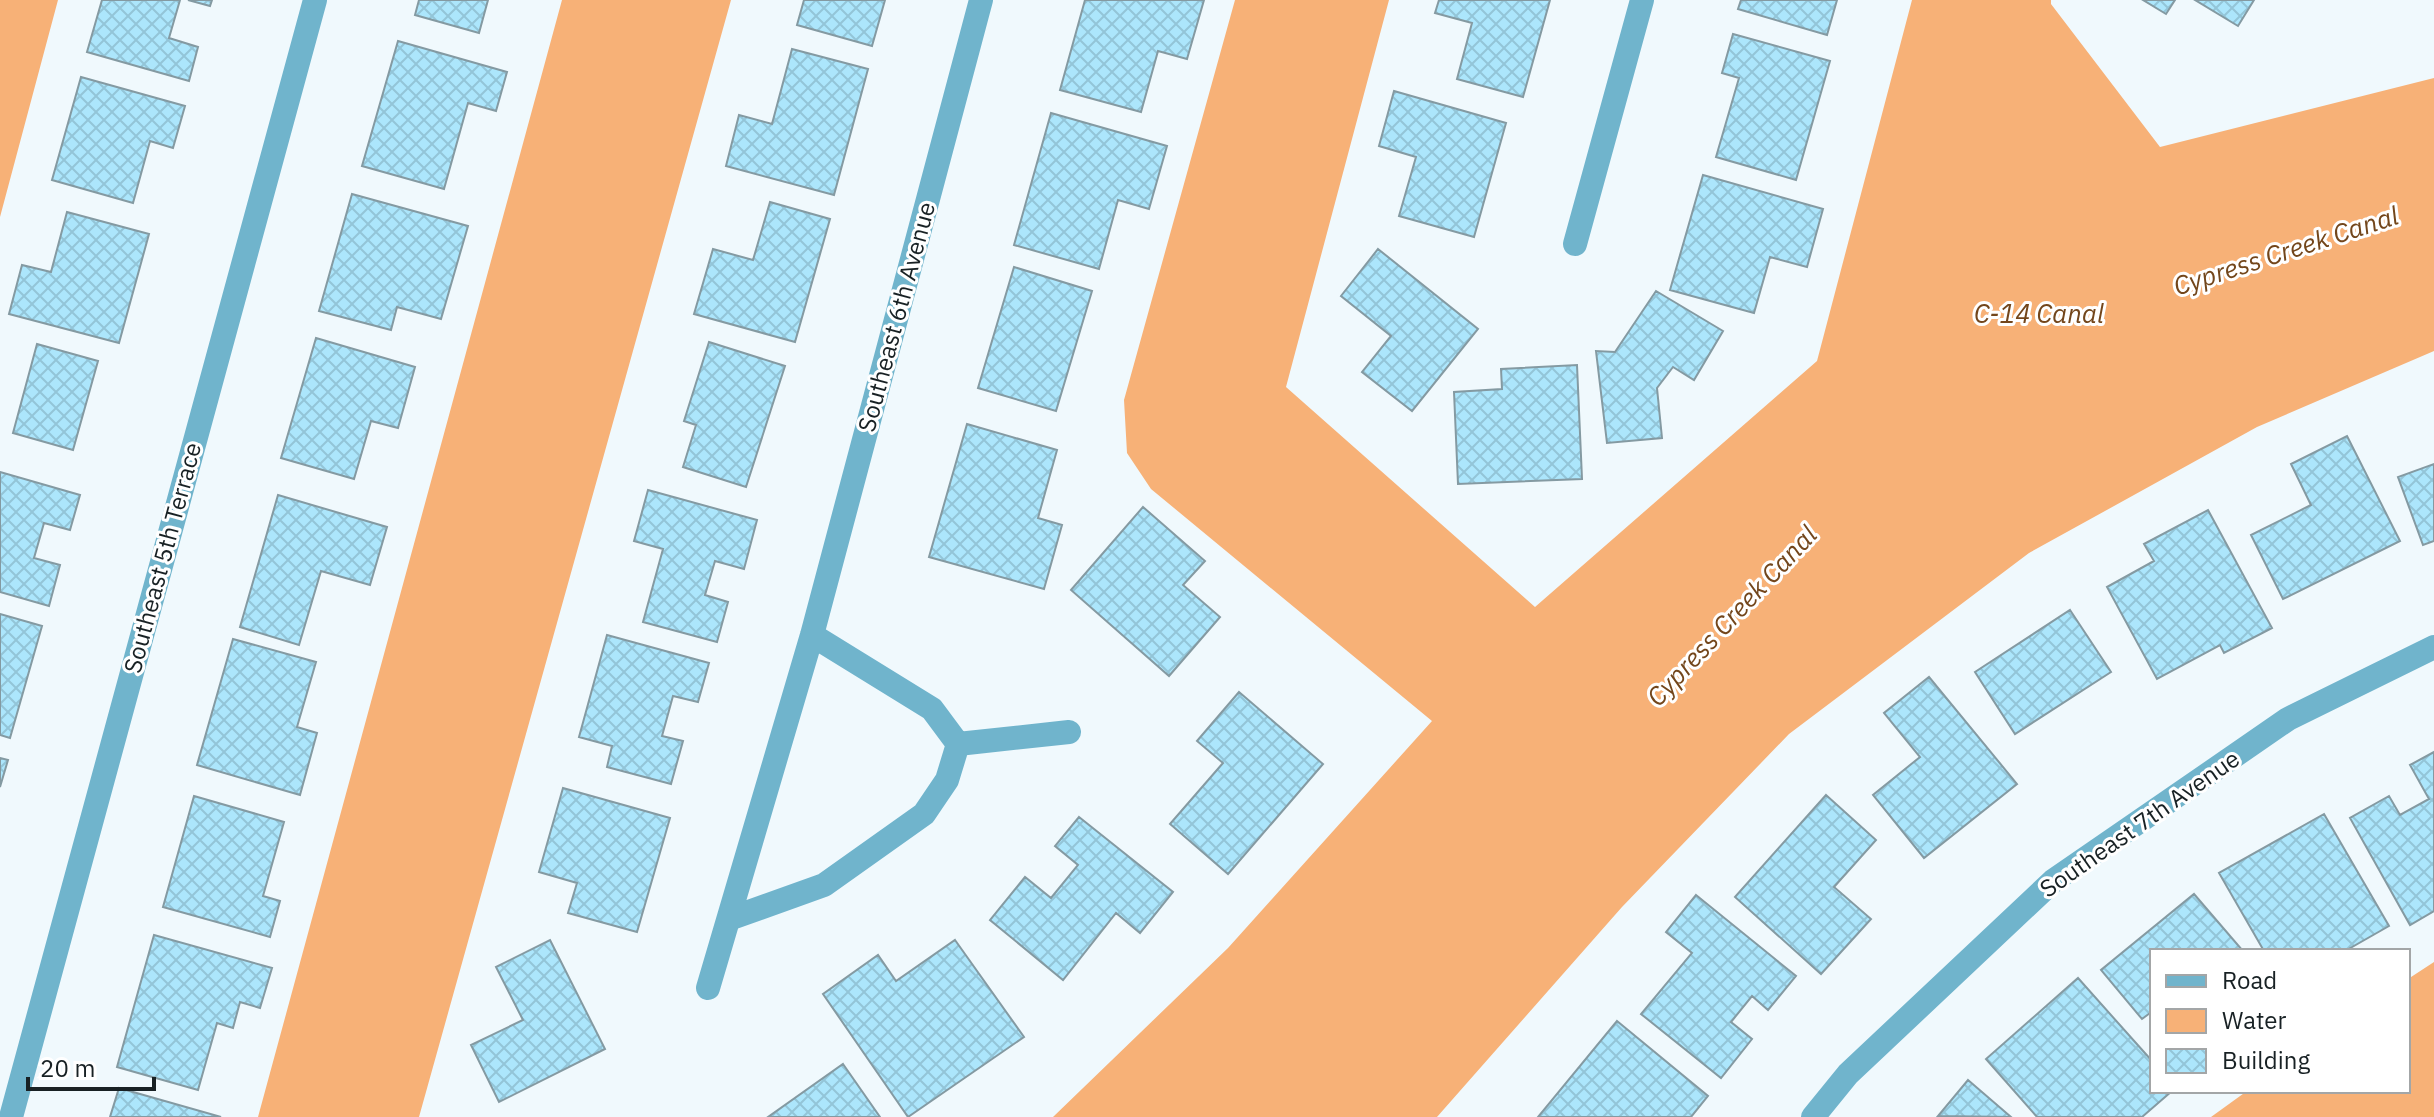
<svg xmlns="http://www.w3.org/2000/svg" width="2434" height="1117" font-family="'IBM Plex Sans',sans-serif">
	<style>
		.water { fill: #f7b177 }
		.building { fill: url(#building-cross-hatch); stroke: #849aa2; stroke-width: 2 }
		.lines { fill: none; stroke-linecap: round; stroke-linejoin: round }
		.street { stroke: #70b4cc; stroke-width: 24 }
		.labels { text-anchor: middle; stroke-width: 6; stroke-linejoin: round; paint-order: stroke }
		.street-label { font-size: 24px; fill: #182124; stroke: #fff }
		.water-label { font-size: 26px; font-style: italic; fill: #73461b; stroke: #fff }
	</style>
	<defs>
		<pattern id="building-cross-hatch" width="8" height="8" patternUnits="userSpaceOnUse" patternTransform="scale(2)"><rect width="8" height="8" fill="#ace6fc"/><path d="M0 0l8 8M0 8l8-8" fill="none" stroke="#93c5d8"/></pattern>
	</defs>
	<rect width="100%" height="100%" fill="#f0f9fd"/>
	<path class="water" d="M 0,0 L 58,0 L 0,217 Z
		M 562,0 L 731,0 L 419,1117 L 258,1117 Z
		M 1235,0 L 1389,0 L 1286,387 L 1535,607 L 1817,361 L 1912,0 L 2051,0 L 2051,4 L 2160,147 L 2434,78 L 2434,351 L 2257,427 L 2029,553 L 1789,734 L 1622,907 L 1437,1117 L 1053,1117 L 1228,948 L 1432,721 L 1151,489 L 1127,453 L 1124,400 Z
		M 2434,962 L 2434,1117 L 2211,1117 L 2247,1091 L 2408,1091 L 2408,979 Z"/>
	<path class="building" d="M 102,0 L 180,0 L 169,38 L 198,47 L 189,81 L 87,52 Z
		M 188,0 L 212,0 L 210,6 Z
		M 419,0 L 488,0 L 479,33 L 415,15 Z
		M 804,0 L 885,0 L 872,46 L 797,25 Z
		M 1085,0 L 1204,0 L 1187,59 L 1158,51 L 1141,112 L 1060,90 Z
		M 1439,0 L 1550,0 L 1523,97 L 1457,79 L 1472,23 L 1435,13 Z
		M 1741,0 L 1837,0 L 1827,35 L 1738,9 Z
		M 2143,0 L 2175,0 L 2166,14 Z
		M 2195,0 L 2254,0 L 2238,26 Z
		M 1733,34 L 1830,61 L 1796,180 L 1716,157 L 1739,78 L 1722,73 Z
		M 398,41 L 507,72 L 496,111 L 468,103 L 444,189 L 362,166 Z
		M 792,49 L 868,69 L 834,195 L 726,166 L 739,115 L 772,124 Z
		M 81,77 L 185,106 L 173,148 L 150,141 L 133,203 L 52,180 Z
		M 1394,91 L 1506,123 L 1474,237 L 1399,216 L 1416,157 L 1379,146 Z
		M 1051,113 L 1167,146 L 1149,209 L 1118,200 L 1099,269 L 1014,245 Z
		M 1703,175 L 1823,209 L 1807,267 L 1770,257 L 1754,313 L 1670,290 Z
		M 352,194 L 468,226 L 441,319 L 397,307 L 391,330 L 319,311 Z
		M 770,202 L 830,219 L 795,342 L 694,314 L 713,249 L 753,260 Z
		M 67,212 L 149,234 L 119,343 L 9,314 L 22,265 L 51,272 Z
		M 1378,249 L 1478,329 L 1412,411 L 1362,372 L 1391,336 L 1341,296 Z
		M 1014,267 L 1092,291 L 1056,411 L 978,388 Z
		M 1656,291 L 1723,331 L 1694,380 L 1673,367 L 1657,388 L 1662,438 L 1607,443 L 1596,351 L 1615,352 Z
		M 316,338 L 415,367 L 398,428 L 371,421 L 354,479 L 281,458 Z
		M 709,342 L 785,366 L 746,487 L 683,467 L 696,425 L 684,421 Z
		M 37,344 L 98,361 L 73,450 L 13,433 Z
		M 1577,365 L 1582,479 L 1458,484 L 1454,392 L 1502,389 L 1501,369 Z
		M 967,424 L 1057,450 L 1038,518 L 1062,525 L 1044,589 L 929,557 Z
		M 2347,436 L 2400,541 L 2283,599 L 2251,535 L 2311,505 L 2291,464 Z
		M 2434,464 L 2434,541 L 2423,545 L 2398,477 Z
		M 0,472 L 80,495 L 70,530 L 44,523 L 34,558 L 60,565 L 49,606 L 0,592 Z
		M 648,490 L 757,520 L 744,569 L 715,561 L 705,595 L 728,602 L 717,642 L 643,622 L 663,549 L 634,541 Z
		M 278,495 L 387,527 L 370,585 L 321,571 L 299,645 L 240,627 Z
		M 1143,507 L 1205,561 L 1183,585 L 1220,617 L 1169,676 L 1071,590 Z
		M 2208,510 L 2272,628 L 2224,653 L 2220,645 L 2157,679 L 2107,587 L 2154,561 L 2144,544 Z
		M 2070,610 L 2111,672 L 2015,734 L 1975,672 Z
		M 0,614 L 42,626 L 10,738 L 0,735 Z
		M 607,635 L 709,663 L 698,702 L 673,696 L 662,736 L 683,741 L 671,784 L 607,767 L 612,746 L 579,737 Z
		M 233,639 L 316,662 L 297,727 L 317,733 L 300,795 L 197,765 Z
		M 1929,677 L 2017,784 L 1924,858 L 1873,795 L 1920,757 L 1884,713 Z
		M 1239,692 L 1323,764 L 1228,874 L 1170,824 L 1223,763 L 1197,741 Z
		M 2434,752 L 2434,911 L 2410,925 L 2350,818 L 2389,796 L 2400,815 L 2429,799 L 2410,765 Z
		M 0,758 L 8,760 L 0,787 Z
		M 563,788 L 670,818 L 637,932 L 568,913 L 577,883 L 539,872 Z
		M 1826,795 L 1876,840 L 1834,887 L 1871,919 L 1821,974 L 1735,897 Z
		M 194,796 L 284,822 L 263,896 L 280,901 L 270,937 L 163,907 Z
		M 2324,814 L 2389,926 L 2345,951 L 2264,951 L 2219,873 Z
		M 1079,817 L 1173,892 L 1140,933 L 1116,913 L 1063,980 L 990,920 L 1025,877 L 1051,898 L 1078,865 L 1055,846 Z
		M 2194,894 L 2243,951 L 2152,951 L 2152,1015 L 2150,1013 L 2142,1019 L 2101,970 Z
		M 1696,895 L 1796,976 L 1768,1010 L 1752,996 L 1731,1022 L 1752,1039 L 1721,1078 L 1641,1014 L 1692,953 L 1666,932 Z
		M 154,935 L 272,968 L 260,1008 L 240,1002 L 233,1028 L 217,1023 L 198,1090 L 117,1067 Z
		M 550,940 L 605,1049 L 499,1102 L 471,1045 L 523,1020 L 496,967 Z
		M 955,940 L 1024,1037 L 908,1117 L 823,994 L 878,955 L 896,981 Z
		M 2078,978 L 2152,1061 L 2152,1091 L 2172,1091 L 2142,1117 L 2037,1117 L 1986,1059 Z
		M 1617,1021 L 1708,1096 L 1691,1117 L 1538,1117 Z
		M 843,1064 L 880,1117 L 768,1117 Z
		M 1968,1080 L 2011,1117 L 1938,1116 Z
		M 119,1088 L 221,1117 L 110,1117 Z"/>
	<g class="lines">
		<path class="street" d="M 1575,244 L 1642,0
			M 958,744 L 1069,732
			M 729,919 L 824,885 L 924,814 L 947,780 L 958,744 L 932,709 L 812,635
			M 708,988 L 812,635 L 981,0
			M 11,1117 L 315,0
			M 1813,1117 L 1848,1074 L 2053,881 L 2288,719 L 2434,647"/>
	</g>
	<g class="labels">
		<g class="street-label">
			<text transform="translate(897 317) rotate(-75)" y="8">Southeast 6th Avenue</text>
			<text transform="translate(163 558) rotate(-75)" y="8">Southeast 5th Terrace</text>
			<text transform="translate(2140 824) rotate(-35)" y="8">Southeast 7th Avenue</text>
		</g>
		<g class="water-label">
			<text transform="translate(2286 251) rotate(-18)" y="9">Cypress Creek Canal</text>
			<text x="2039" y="323">C-14 Canal</text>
			<text transform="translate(1732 616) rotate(-47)" y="9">Cypress Creek Canal</text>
		</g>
	</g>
	<rect x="2150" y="949" width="260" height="144" fill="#ffffff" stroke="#a3a6a7" stroke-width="2"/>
	<rect x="2166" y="975" width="40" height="12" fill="#70b4cc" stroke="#a3a6a7" stroke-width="2"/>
	<text x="2222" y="989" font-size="24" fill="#182124">Road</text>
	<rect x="2166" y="1009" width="40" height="24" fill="#f7b177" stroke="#a3a6a7" stroke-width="2"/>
	<text x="2222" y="1029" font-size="24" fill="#182124">Water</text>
	<rect x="2166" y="1049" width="40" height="24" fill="url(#building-cross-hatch)" stroke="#a3a6a7" stroke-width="2"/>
	<text x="2222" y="1069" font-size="24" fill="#182124">Building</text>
	<path d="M28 1077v12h126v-12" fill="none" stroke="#182124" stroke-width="4"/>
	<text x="40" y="1077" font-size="24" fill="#182124" stroke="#ffffff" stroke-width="6" paint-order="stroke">20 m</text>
</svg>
